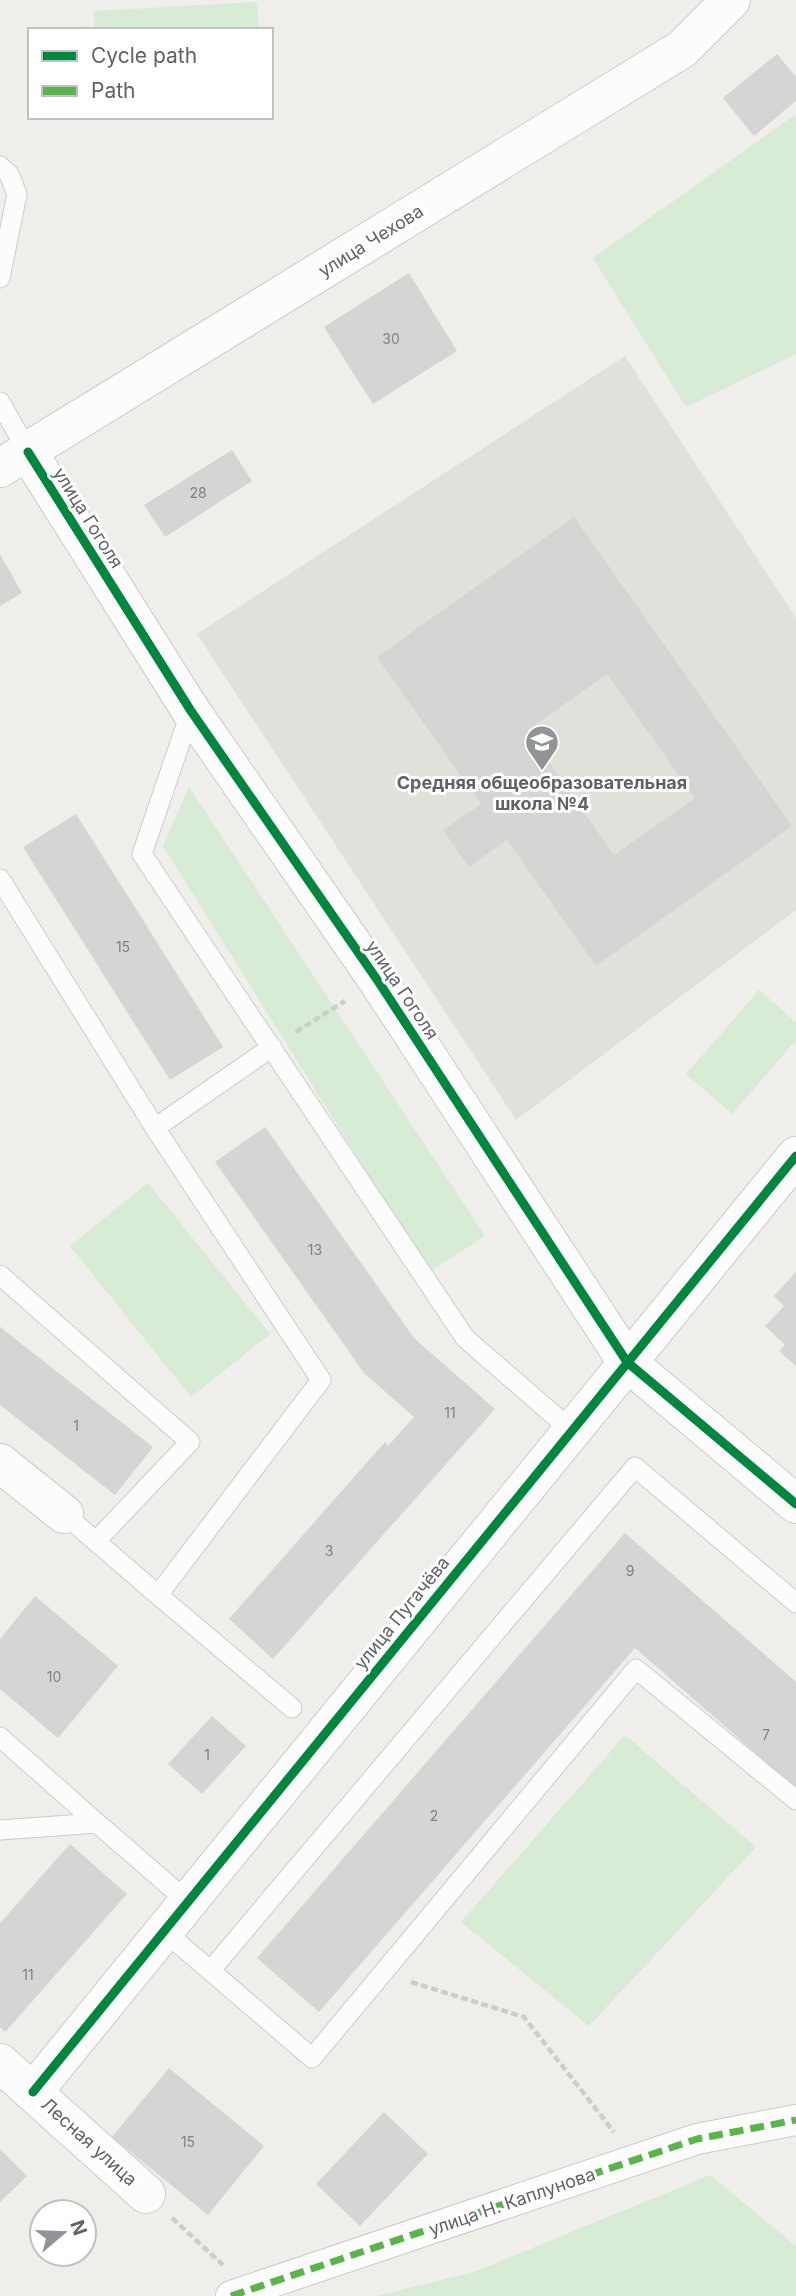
<svg xmlns="http://www.w3.org/2000/svg" width="796" height="2296" font-family="Inter,sans-serif">
	<style>
		.education { fill: #e2e0da }
		.green { fill: #d8ebd6 }
		.building { fill: #d6d5d3; fill-rule: evenodd }
		.lines { fill: none; stroke-linecap: round; stroke-linejoin: round }
		.service-casing { stroke: #cbcccc; stroke-width: 21 }
		.pedestrian-casing { stroke: #cbcccc; stroke-width: 32 }
		.minor-casing { stroke: #cbcccc; stroke-width: 40 }
		.tertiary-casing { stroke: #cbcccc; stroke-width: 40 }
		.path { stroke: #cacfcc; stroke-width: 4.5; stroke-dasharray: 7 3.5; stroke-linecap: butt }
		.service { stroke: #fdfcfc; stroke-width: 19 }
		.pedestrian { stroke: #fdfcfc; stroke-width: 30 }
		.minor { stroke: #fdfcfc; stroke-width: 38 }
		.tertiary { stroke: #fdfcfc; stroke-width: 38 }
		.quiet { stroke: #58b549; stroke-width: 7; stroke-dasharray: 14 7; stroke-linecap: butt }
		.cycleway-casing { stroke: #fff; stroke-width: 13 }
		.cycleway { stroke: #00873e; stroke-width: 9 }
		.labels { text-anchor: middle; stroke-width: 6; stroke-linejoin: round; paint-order: stroke }
		.number-label { font-size: 14px; fill: #7e8184 }
		.street-label { font-size: 18px; fill: #5f6368; stroke: #fff }
		.poi-label { font-size: 18px; font-weight: bold; fill: #5f6368; stroke: #fff }
	</style>
	<rect width="100%" height="100%" fill="#efeeea"/>
	<path class="education" d="M 625,356 L 796,618 L 796,910 L 516,1120 L 197,634 Z"/>
	<path class="green" d="M 257,2 L 259,30 L 95,30 L 94,11 Z
		M 796,114 L 796,354 L 686,407 L 593,258 Z
		M 189,787 L 485,1236 L 429,1272 L 163,846 Z
		M 759,990 L 796,1022 L 796,1040 L 732,1114 L 686,1074 Z
		M 148,1183 L 270,1334 L 191,1397 L 70,1246 Z
		M 625,1735 L 756,1847 L 589,2026 L 461,1922 Z
		M 710,2175 L 796,2246 L 796,2296 L 377,2296 L 474,2272 Z"/>
	<path class="building" d="M 777,54 L 796,77 L 796,101 L 754,136 L 723,98 Z
		M 409,273 L 457,351 L 373,404 L 324,327 Z
		M 232,450 L 252,481 L 165,537 L 144,505 Z
		M 574,517 L 792,826 L 596,966 L 507,840 L 469,867 L 443,830 L 481,804 L 377,657 ZM 607,674 L 695,798 L 614,855 L 527,731 Z
		M 0,554 L 22,593 L 0,606 Z
		M 76,814 L 223,1047 L 170,1080 L 23,847 Z
		M 265,1127 L 414,1338 L 495,1409 L 273,1659 L 229,1619 L 385,1442 L 388,1446 L 414,1417 L 364,1373 L 215,1162 Z
		M 796,1272 L 796,1366 L 779,1351 L 785,1345 L 765,1326 L 784,1306 L 774,1296 Z
		M 0,1327 L 153,1447 L 115,1495 L 0,1405 Z
		M 625,1533 L 796,1682 L 796,1788 L 635,1648 L 319,2012 L 257,1958 Z
		M 35,1596 L 118,1666 L 58,1738 L 0,1689 L 0,1639 Z
		M 212,1716 L 246,1746 L 202,1794 L 168,1764 Z
		M 70,1844 L 127,1894 L 5,2032 L 0,2027 L 0,1923 Z
		M 169,2068 L 264,2146 L 208,2215 L 112,2137 Z
		M 384,2112 L 428,2154 L 360,2226 L 316,2184 Z
		M 0,2149 L 27,2176 L 0,2202 Z"/>
	<g class="lines">
		<g class="service-casing">
			<path id="service" d="M 0,166 L 9,174 L 17,194 L 0,278
				M 0,402 L 28,452
				M 191,711 L 142,854 L 465,1338 L 571,1430
				M 0,879 L 155,1128 L 272,1047
				M 0,1275 L 190,1442 L 96,1541
				M 64,1514 L 158,1595 L 321,1380 L 155,1128
				M 158,1595 L 292,1708
				M 0,1737 L 97,1823
				M 0,1830 L 97,1823 L 188,1902
				M 164,1931 L 312,2058 L 636,1669 L 796,1800
				M 210,1971 L 635,1467 L 796,1603"/>
		</g>
		<g class="pedestrian-casing">
			<path id="pedestrian" d="M 231,2296 L 697,2139 L 796,2120"/>
		</g>
		<g class="minor-casing">
			<path id="minor" d="M 28,452 L 191,711 L 378,981 L 627,1362 L 796,1504
				M 0,1463 L 64,1514
				M 0,2063 L 146,2194
				M 33,2092 L 796,1156"/>
		</g>
		<g class="tertiary-casing">
			<path id="tertiary" d="M 0,468 L 682,49 L 731,0"/>
		</g>
		<path class="path" d="M 296,1032 L 345,1001
			M 411,1982 L 524,2017 L 614,2132
			M 172,2218 L 223,2265"/>
		<use href="#service" class="service"/>
		<use href="#pedestrian" class="pedestrian"/>
		<use href="#minor" class="minor"/>
		<use href="#tertiary" class="tertiary"/>
		<path class="quiet" d="M 231,2296 L 697,2139 L 796,2120"/>
		<g class="cycleway-casing">
			<path id="cycleway" d="M 28,452 L 191,711 L 378,981 L 627,1362 L 796,1504
				M 33,2092 L 796,1156"/>
		</g>
		<use href="#cycleway" class="cycleway"/>
	</g>
	<defs>
		<g id="school-pin" transform="scale(1.75)"><path d="M0 17L-7.5 6A9.5 9.5 0 1 1 7.5 6Z" fill="#919496" stroke="#fff"/><path d="M0-5L7-2L0 1L-7-2ZM-4 1L0 2.5L4 1V4Q0 6-4 4Z" fill="#fff"/></g>
	</defs>
	<g fill-rule="evenodd">
		<use href="#school-pin" x="542" y="742"/>
	</g>
	<g class="labels">
		<g class="number-label">
			<text x="391" y="344">30</text>
			<text x="198" y="498">28</text>
			<text x="123" y="952">15</text>
			<text x="315" y="1255">13</text>
			<text x="450" y="1418">11</text>
			<text x="76" y="1431">1</text>
			<text x="329" y="1556">3</text>
			<text x="630" y="1576">9</text>
			<text x="54" y="1682">10</text>
			<text x="766" y="1740">7</text>
			<text x="207" y="1760">1</text>
			<text x="434" y="1821">2</text>
			<text x="28" y="1980">11</text>
			<text x="188" y="2147">15</text>
		</g>
		<g class="street-label">
			<text transform="translate(371 241) rotate(-32)" y="6">улица Чехова</text>
			<text transform="translate(88 518) rotate(58)" y="6">улица Гоголя</text>
			<text transform="translate(402 990) rotate(56)" y="6">улица Гоголя</text>
			<text transform="translate(402 1613) rotate(-51)" y="6">улица Пугачёва</text>
			<text transform="translate(89 2142) rotate(42)" y="6">Лесная улица</text>
			<text transform="translate(512 2202) rotate(-19)" y="6">улица Н. Каплунова</text>
		</g>
		<g class="poi-label">
			<text x="542" y="789">Средняя общеобразовательная<tspan x="542" dy="21">школа №4</tspan></text>
		</g>
	</g>
	<rect x="28" y="28" width="245" height="91" fill="#ffffff" stroke="#bfc1c3" stroke-width="2"/>
	<rect x="42" y="51" width="35" height="10" fill="#00873e" stroke="#bfc1c3" stroke-width="2"/>
	<text x="91" y="63" font-size="21" fill="#5f6368">Cycle path</text>
	<rect x="42" y="86" width="35" height="10" fill="#58b549" stroke="#bfc1c3" stroke-width="2"/>
	<text x="91" y="98" font-size="21" fill="#5f6368">Path</text>
	<g transform="translate(63 2233) rotate(71)"><circle r="33" fill="#ffffff" stroke="#bfc1c3" stroke-width="2"/>
	<path d="M0-5L12 26L0 18L-12 26Z" fill="#919496"/>
	<text y="-10" font-size="19" font-weight="bold" text-anchor="middle" fill="#5f6368">N</text>
	</g>
</svg>
